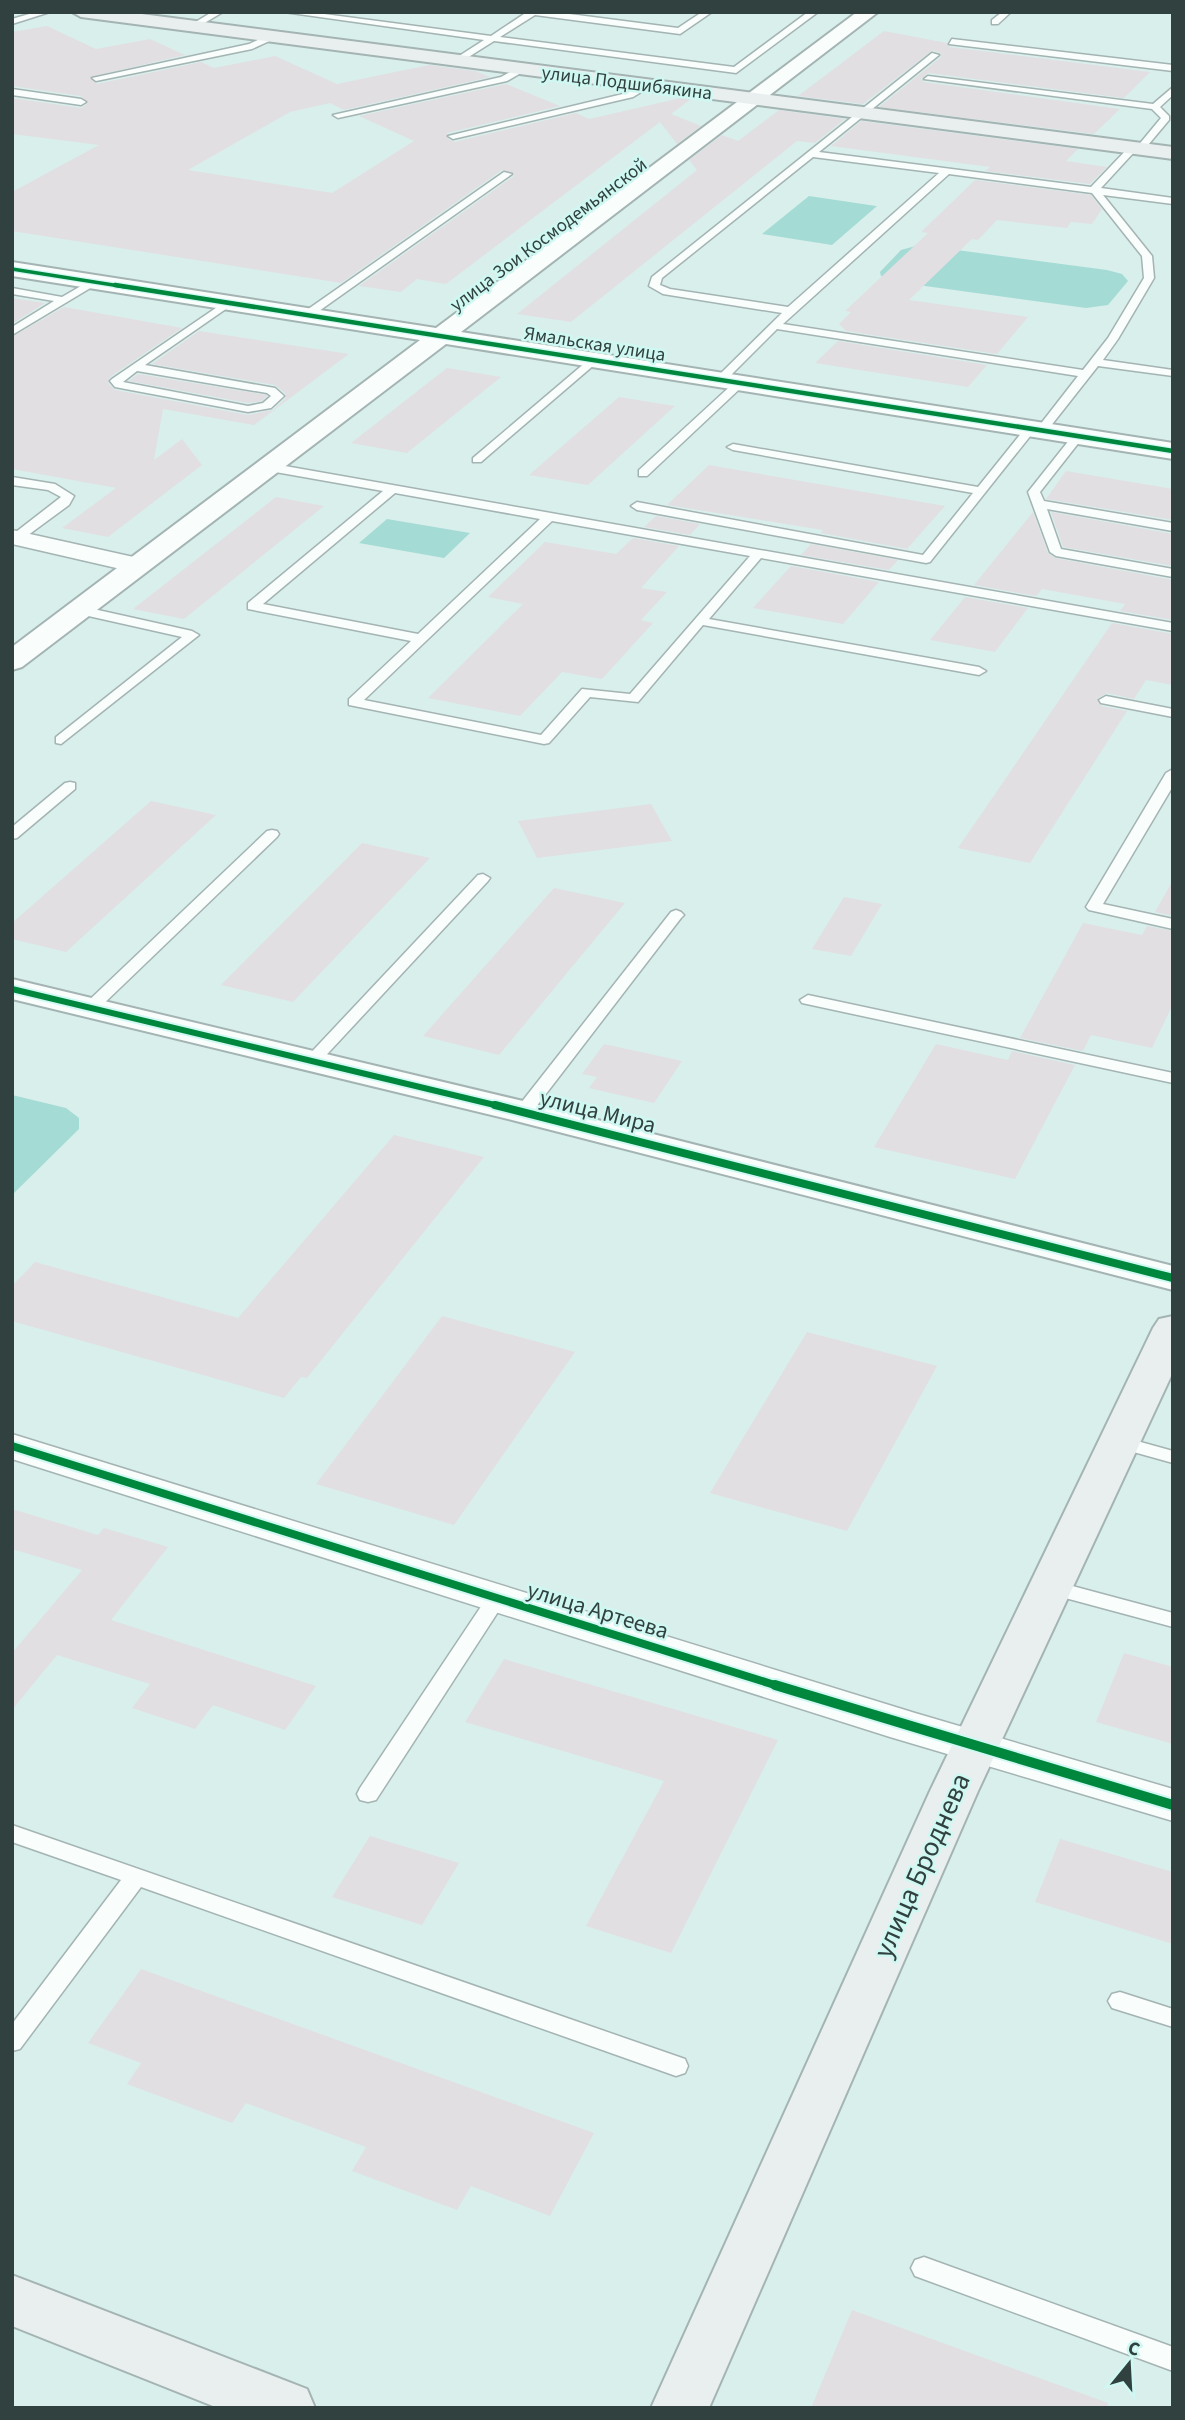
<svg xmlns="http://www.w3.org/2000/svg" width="1185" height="2420" font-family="'Source Sans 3',sans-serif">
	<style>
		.green { fill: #a4dbd5 }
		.building { fill: #e1dfe2 }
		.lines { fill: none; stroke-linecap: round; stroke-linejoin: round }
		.service-casing { stroke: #a3b4b2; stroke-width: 3 }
		.minor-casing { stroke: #a3b4b2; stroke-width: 3 }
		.tertiary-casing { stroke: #a3b4b2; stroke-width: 4 }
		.secondary-casing { stroke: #a3b4b2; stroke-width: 4 }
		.service { fill: #f9fdfc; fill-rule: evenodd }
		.minor { fill: #f9fdfc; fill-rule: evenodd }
		.tertiary { fill: #f9fdfc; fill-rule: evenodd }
		.secondary { fill: #e9efef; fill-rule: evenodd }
		.cycleway-far4-casing { stroke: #d0f8f3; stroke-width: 6 }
		.cycleway-far3-casing { stroke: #d0f8f3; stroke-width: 7 }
		.cycleway-far2-casing { stroke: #d0f8f3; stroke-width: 10 }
		.cycleway-far1-casing { stroke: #d0f8f3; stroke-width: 12 }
		.cycleway-casing { stroke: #d0f8f3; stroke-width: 14 }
		.cycleway-far4 { stroke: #00873e; stroke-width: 3.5 }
		.cycleway-far3 { stroke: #00873e; stroke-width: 4.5 }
		.cycleway-far2 { stroke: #00873e; stroke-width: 6 }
		.cycleway-far1 { stroke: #00873e; stroke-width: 8 }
		.cycleway { stroke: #00873e; stroke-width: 10 }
		.labels { text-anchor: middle; stroke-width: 5; stroke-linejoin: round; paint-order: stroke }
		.far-street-label { font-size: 19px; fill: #31413f; stroke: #d0f8f3 }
		.street-label { font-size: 23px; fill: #31413f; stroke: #d0f8f3 }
		.near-street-label { font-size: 28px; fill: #31413f; stroke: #d0f8f3 }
	</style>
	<rect width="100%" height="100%" fill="#d9efec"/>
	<path class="green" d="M 809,196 L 876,206 L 877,206 L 832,245 L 762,234 Z
		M 919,245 L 1107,270 L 1122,274 L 1128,281 L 1108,305 L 1086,308 L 896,282 L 881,276 L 880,272 L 901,250 Z
		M 387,519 L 470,533 L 444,558 L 359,543 Z
		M 12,1095 L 66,1108 L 79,1118 L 79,1129 L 12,1195 Z"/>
	<path class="building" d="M 47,26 L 96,49 L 150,39 L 185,55 L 90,77 L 97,84 L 201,62 L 214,68 L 275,56 L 337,84 L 429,65 L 475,71 L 490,77 L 344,110 L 330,103 L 290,112 L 188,170 L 332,193 L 414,141 L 359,116 L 506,84 L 560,106 L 447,133 L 447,138 L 454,142 L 576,113 L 589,119 L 681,98 L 691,99 L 671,114 L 701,126 L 677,144 L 660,122 L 446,284 L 417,279 L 401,292 L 359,286 L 514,176 L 514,173 L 502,170 L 341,283 L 12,231 L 12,192 L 99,145 L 12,134 L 12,98 L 81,108 L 88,103 L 81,96 L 12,86 L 12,32 Z
		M 884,31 L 947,43 L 949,47 L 1150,72 L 1124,98 L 928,73 L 921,79 L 924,82 L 1120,109 L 1094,134 L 879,107 L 941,57 L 941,54 L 933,50 L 863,104 L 798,96 Z
		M 779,110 L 845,119 L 815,143 L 797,141 L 571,322 L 517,314 L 697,170 L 689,160 L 722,135 L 738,141 Z
		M 861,121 L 1078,149 L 1066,161 L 1107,167 L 1090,184 L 985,171 L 990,167 L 831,146 Z
		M 975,180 L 1091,195 L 1102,209 L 1092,224 L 1071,222 L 1067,228 L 997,220 L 978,240 L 972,239 L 909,300 L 1028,317 L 997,354 L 846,331 L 839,324 L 851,312 L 845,311 L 928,233 L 921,232 Z
		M 12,298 L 45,303 L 12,324 Z
		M 64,307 L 182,328 L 110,377 L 108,383 L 115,390 L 248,415 L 273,410 L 286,398 L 286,394 L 275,385 L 152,364 L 199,331 L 349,354 L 254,425 L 163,409 L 154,460 L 182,439 L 202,465 L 108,537 L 62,528 L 116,488 L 12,469 L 12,337 Z
		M 838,341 L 987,365 L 968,387 L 815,363 Z
		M 447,368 L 501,377 L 407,453 L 351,443 Z
		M 138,374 L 266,395 L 267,396 L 262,401 L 248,403 L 129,381 Z
		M 619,397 L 675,406 L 588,485 L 529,475 Z
		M 709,465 L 945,506 L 907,549 L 821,533 L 823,530 L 667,505 Z
		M 1066,471 L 1173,489 L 1173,520 L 1046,499 Z
		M 276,497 L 324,506 L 184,619 L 133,609 Z
		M 1033,512 L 1048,553 L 1055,558 L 1173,580 L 1173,620 L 1120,611 L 1125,604 L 1042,589 L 1036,596 L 974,585 Z
		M 1051,512 L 1173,534 L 1173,566 L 1063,547 Z
		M 656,516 L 700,524 L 690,535 L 644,527 Z
		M 633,538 L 679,546 L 641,588 L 667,592 L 641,620 L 653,623 L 602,679 L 562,672 L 520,716 L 428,698 L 523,604 L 488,597 L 545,542 L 616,554 Z
		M 811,544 L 898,560 L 889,570 L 801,555 Z
		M 791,566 L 879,582 L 843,624 L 753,608 Z
		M 965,597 L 1028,608 L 995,652 L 930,640 Z
		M 1112,623 L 1173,634 L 1173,685 L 1146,680 L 1134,699 L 1107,693 L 1098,698 L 1101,706 L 1127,711 L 1030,863 L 958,848 Z
		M 151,801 L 216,815 L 66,952 L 12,939 L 12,923 Z
		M 651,804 L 672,841 L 537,858 L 518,821 Z
		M 362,843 L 430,858 L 293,1002 L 221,985 Z
		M 1173,880 L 1173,916 L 1155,912 Z
		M 554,888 L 625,903 L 499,1055 L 423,1036 Z
		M 844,897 L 882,904 L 851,956 L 812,949 Z
		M 1083,923 L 1142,935 L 1147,926 L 1173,931 L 1173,1004 L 1152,1048 L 1091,1035 L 1083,1051 L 1020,1038 Z
		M 604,1044 L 682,1061 L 654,1103 L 589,1088 L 597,1077 L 582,1074 Z
		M 936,1044 L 1008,1060 L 1012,1051 L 1075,1065 L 1015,1179 L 874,1147 Z
		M 394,1135 L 484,1157 L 307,1378 L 301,1377 L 284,1398 L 12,1321 L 12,1286 L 35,1262 L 238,1318 Z
		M 442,1316 L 575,1352 L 454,1525 L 316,1484 Z
		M 807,1332 L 937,1366 L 847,1531 L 710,1493 Z
		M 12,1509 L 98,1535 L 104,1528 L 168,1547 L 111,1620 L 316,1686 L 285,1730 L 213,1705 L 195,1729 L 132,1708 L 150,1684 L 57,1655 L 12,1710 L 12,1653 L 82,1570 L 12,1549 Z
		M 1124,1653 L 1173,1667 L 1173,1744 L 1096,1722 Z
		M 504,1659 L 778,1740 L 671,1953 L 586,1926 L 664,1781 L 465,1722 Z
		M 370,1836 L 459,1863 L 422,1925 L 332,1897 Z
		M 1060,1839 L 1173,1872 L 1173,1944 L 1035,1902 Z
		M 141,1969 L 594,2133 L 550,2216 L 471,2186 L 457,2210 L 352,2171 L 366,2147 L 246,2103 L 232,2123 L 127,2084 L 141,2063 L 88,2043 Z
		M 852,2310 L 1108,2403 L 1107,2408 L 811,2408 Z"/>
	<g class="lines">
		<g class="service-casing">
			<path id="service" d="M 36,12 L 50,12 L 12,24 L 12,19 Z
				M 212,12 L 223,12 L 196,28 L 189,26 Z
				M 284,12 L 309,12 L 491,36 L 527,12 L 554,12 L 678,28 L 702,12 L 712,12 L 680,34 L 535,15 L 500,37 L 734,67 L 808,12 L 818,12 L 736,73 L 494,41 L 459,63 L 456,58 L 484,40 Z
				M 1002,12 L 1011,12 L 998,24 L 992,24 L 992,20 Z
				M 273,33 L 276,38 L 252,49 L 96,81 L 92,78 L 249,44 Z
				M 952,39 L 1173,65 L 1173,71 L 949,44 Z
				M 932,53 L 939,55 L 819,152 L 1091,187 L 1130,146 L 1137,147 L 1161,118 L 1152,109 L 924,79 L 928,76 L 1153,104 L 1173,87 L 1173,95 L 1160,107 L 1169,116 L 1169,120 L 1143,151 L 1136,150 L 1101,188 L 1173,198 L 1173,204 L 1103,195 L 1152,256 L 1154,278 L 1118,339 L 1103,360 L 1173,370 L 1173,376 L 1098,366 L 1046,432 L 1042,433 L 1036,430 L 1078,376 L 777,329 L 725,381 L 717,381 L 717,377 L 782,313 L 663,294 L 649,286 L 652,277 ZM 813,157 L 939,173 L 788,307 L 670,289 L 660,285 L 662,278 ZM 949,174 L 1092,193 L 1142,256 L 1144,278 L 1108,338 L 1083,370 L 783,324 Z
				M 523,65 L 527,68 L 526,70 L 507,81 L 338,118 L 333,115 L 501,77 Z
				M 648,81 L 652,84 L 651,86 L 633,97 L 453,139 L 448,136 L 627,93 Z
				M 12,89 L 81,99 L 86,102 L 81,105 L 12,95 Z
				M 504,172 L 512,174 L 312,316 L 304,316 L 304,312 Z
				M 93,279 L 98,282 L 97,284 L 12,335 L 12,327 L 54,301 L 12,294 L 12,288 L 62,297 Z
				M 229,299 L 234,302 L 233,304 L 145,365 L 275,388 L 284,396 L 271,408 L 248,412 L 115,387 L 110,381 L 112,379 ZM 137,371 L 267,393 L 271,396 L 263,403 L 248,406 L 123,382 Z
				M 592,357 L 601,359 L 481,462 L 473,462 L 473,458 Z
				M 737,380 L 747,382 L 647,476 L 639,476 L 639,470 Z
				M 1031,425 L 1037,428 L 1035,430 L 930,562 L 926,563 L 637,510 L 631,506 L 637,502 L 923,555 L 973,493 L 733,450 L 727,447 L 733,444 L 978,487 L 1027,426 Z
				M 1078,433 L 1084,436 L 1040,492 L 1044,501 L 1173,523 L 1173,531 L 1047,509 L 1061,549 L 1173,569 L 1173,577 L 1056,556 L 1050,552 L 1028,492 L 1074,434 Z
				M 268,463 L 1173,623 L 1173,631 L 761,558 L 709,619 L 979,667 L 986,671 L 979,675 L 703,625 L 638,702 L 590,697 L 549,743 L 544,744 L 349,705 L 349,699 L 411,641 L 248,609 L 248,603 L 383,491 L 264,470 L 262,467 ZM 395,493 L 540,519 L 418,634 L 263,604 ZM 552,521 L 750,556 L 630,694 L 582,689 L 541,735 L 364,700 Z
				M 12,477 L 55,484 L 74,496 L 69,505 L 20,541 L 12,541 L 12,535 L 61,497 L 48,490 L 12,485 Z
				M 80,606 L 192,631 L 199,635 L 61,744 L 56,743 L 56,737 L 182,637 L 75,613 L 74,610 Z
				M 1106,696 L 1173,709 L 1173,717 L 1101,703 L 1099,700 Z
				M 1173,769 L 1173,786 L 1103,904 L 1173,919 L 1173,929 L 1089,910 L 1086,907 L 1166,773 Z
				M 70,782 L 75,783 L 75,789 L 17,838 L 12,839 L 12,827 L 65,783 Z
				M 272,830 L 277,831 L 279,834 L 277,837 L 96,1011 L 84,1011 L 82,1008 L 84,1005 L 267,831 Z
				M 483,874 L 490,878 L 488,881 L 317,1065 L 305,1065 L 303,1062 L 305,1059 L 478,875 Z
				M 676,910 L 681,912 L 684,915 L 681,918 L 529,1116 L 517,1116 L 515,1112 L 517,1108 L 671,912 Z
				M 808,995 L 1173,1073 L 1173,1083 L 802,1003 L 800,1000 Z
				M 1119,1436 L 1173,1451 L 1173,1463 L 1112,1446 L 1109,1442 L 1112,1438 Z
				M 1050,1580 L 1173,1613 L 1173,1627 L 1043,1592 L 1040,1587 L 1043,1582 Z
				M 497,1591 L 504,1593 L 507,1598 L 376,1800 L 368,1802 L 360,1800 L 357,1794 L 360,1788 L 490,1593 Z
				M 12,1825 L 685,2059 L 688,2066 L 685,2073 L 676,2076 L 141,1887 L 20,2049 L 12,2051 L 12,2024 L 121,1880 L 12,1842 Z
				M 1120,1992 L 1173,2009 L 1173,2027 L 1112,2008 L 1108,2001 L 1112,1994 Z
				M 924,2257 L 1173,2347 L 1173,2371 L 915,2276 L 911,2268 L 915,2260 Z"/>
		</g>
		<g class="minor-casing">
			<path id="minor" d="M 12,530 L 147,560 L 151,565 L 147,570 L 138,573 L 12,544 Z
				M 12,1434 L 915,1713 L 1173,1789 L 1173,1821 L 890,1737 L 12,1459 Z"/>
		</g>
		<g class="tertiary-casing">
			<path id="tertiary" d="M 857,12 L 878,12 L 461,332 L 1173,443 L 1173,459 L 446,344 L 22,667 L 12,670 L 12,647 L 420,340 L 12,276 L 12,262 L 436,328 Z
				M 12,979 L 523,1101 L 1173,1266 L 1173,1290 L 516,1121 L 12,999 Z"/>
		</g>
		<g class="secondary-casing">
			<path id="secondary" d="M 72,12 L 126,12 L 1173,147 L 1173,159 L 81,17 Z
				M 1173,1316 L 1173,1372 L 978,1791 L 709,2408 L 651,2408 L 930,1791 L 1153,1328 L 1159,1319 Z
				M 12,2275 L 307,2389 L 315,2408 L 218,2408 L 12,2326 Z"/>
		</g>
		<use href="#service" class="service"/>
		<use href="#minor" class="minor"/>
		<use href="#tertiary" class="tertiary"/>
		<use href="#secondary" class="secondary"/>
		<g class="cycleway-far4-casing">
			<path id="cycleway-far4" d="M 12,269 L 126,287"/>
		</g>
		<g class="cycleway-far3-casing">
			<path id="cycleway-far3" d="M 115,285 L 1173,451"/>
		</g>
		<g class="cycleway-far2-casing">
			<path id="cycleway-far2" d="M 12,989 L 503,1107"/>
		</g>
		<g class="cycleway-far1-casing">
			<path id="cycleway-far1" d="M 495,1105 L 1173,1278
				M 12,1446 L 781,1687"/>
		</g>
		<g class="cycleway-casing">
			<path id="cycleway" d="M 775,1685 L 1173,1805"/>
		</g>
		<use href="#cycleway-far4" class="cycleway-far4"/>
		<use href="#cycleway-far3" class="cycleway-far3"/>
		<use href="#cycleway-far2" class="cycleway-far2"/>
		<use href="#cycleway-far1" class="cycleway-far1"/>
		<use href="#cycleway" class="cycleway"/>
	</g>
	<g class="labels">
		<g class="far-street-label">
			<text transform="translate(627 82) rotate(7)" y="7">улица Подшибякина</text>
			<text transform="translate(548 234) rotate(-37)" y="7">улица Зои Космодемьянской</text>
			<text transform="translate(595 343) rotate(9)" y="7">Ямальская улица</text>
		</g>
		<g class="street-label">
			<text transform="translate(598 1111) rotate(14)" y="8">улица Мира</text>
			<text transform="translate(598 1610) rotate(17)" y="8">улица Артеева</text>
		</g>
		<g class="near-street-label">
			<text transform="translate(921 1865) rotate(-66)" y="10">улица Броднева</text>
		</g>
	</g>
	<rect width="1185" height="2420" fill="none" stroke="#31413f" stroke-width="28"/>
	<g transform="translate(1129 2364) rotate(18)" stroke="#d0f8f3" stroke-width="5" paint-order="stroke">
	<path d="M0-5L12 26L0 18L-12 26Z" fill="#31413f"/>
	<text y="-10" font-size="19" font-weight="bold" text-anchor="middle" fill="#31413f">С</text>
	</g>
</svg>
